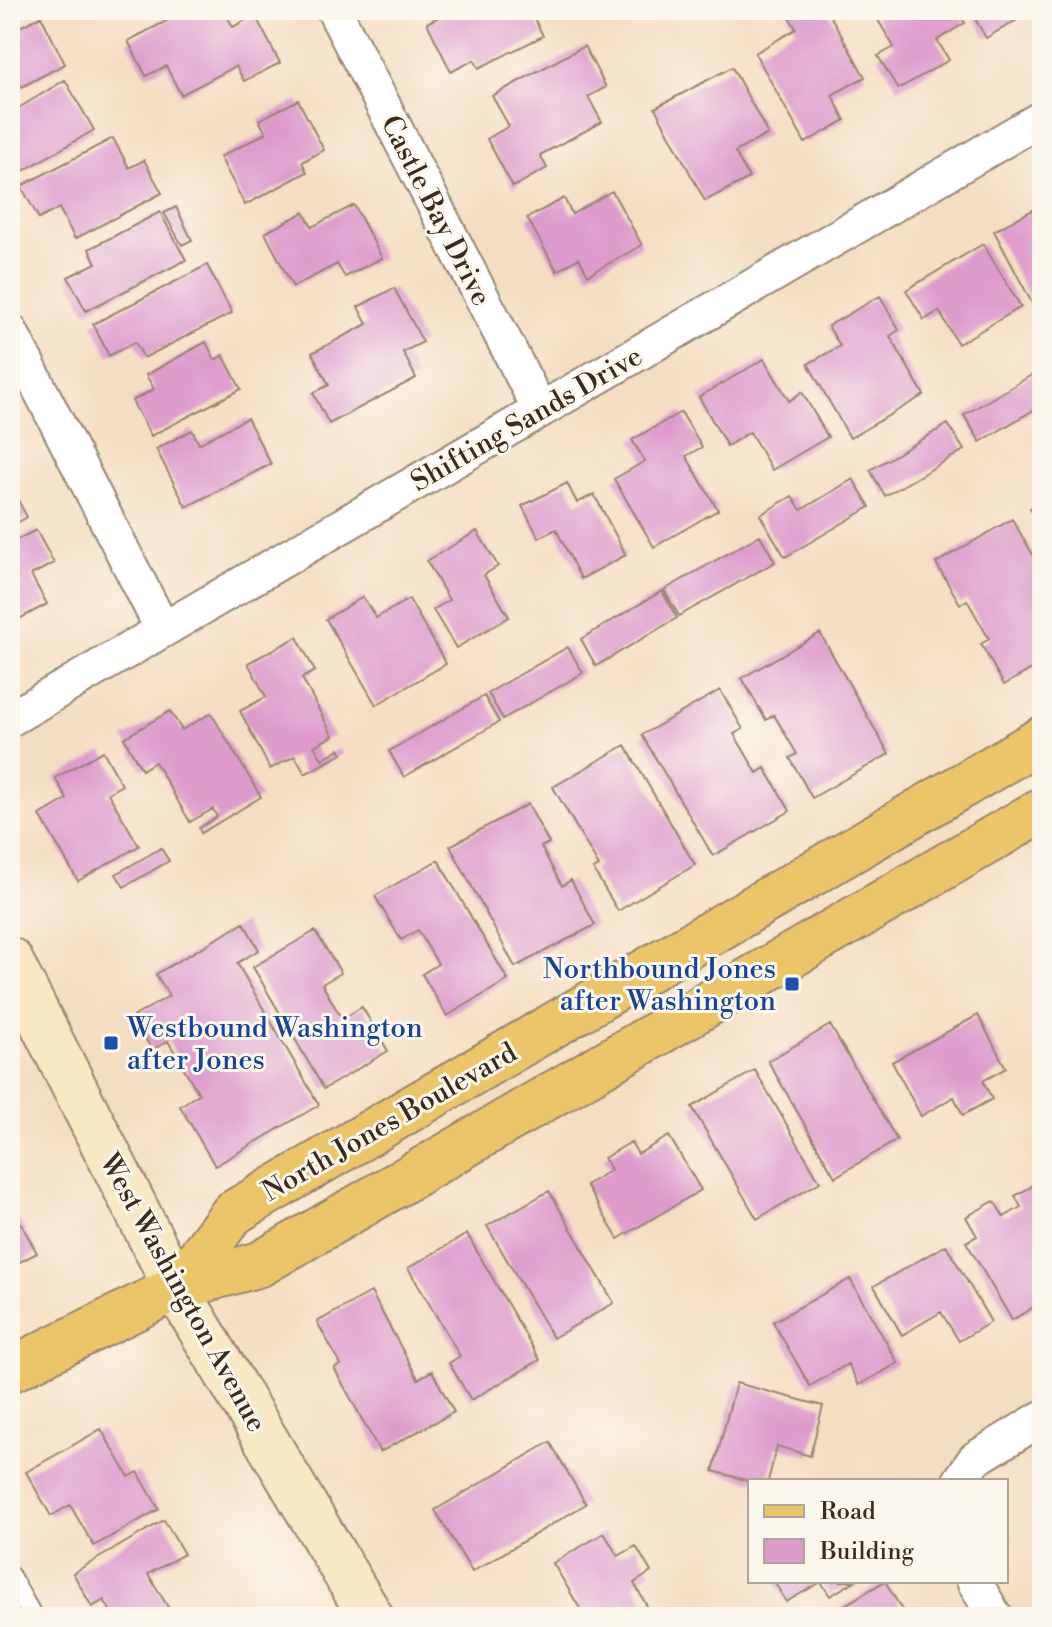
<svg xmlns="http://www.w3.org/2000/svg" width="1052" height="1627" font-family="'Libre Bodoni',serif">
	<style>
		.building { fill: #de9ccd }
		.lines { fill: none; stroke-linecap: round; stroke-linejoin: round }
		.service-casing { stroke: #988470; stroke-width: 22 }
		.minor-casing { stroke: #988470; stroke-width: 38 }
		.secondary-casing { stroke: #988470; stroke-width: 48 }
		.primary-casing { stroke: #988470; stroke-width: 48 }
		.service { stroke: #fff; stroke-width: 18 }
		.minor { stroke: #fff; stroke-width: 34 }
		.secondary { stroke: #f8e8c3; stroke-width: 44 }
		.primary { stroke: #edc569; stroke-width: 44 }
		.transit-dot { fill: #1a4fb4; stroke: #fbf7ec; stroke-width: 3 }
		.labels { text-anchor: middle; stroke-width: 6; stroke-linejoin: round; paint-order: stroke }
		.street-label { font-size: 28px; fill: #3b2a1e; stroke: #fbf7ec }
		.transit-label { font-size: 28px; fill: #164399; stroke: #fbf7ec; text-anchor: end }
	</style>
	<rect width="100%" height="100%" fill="#fbf7ec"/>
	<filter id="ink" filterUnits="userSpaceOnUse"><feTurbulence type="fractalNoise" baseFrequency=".0125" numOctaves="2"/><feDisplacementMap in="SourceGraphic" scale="16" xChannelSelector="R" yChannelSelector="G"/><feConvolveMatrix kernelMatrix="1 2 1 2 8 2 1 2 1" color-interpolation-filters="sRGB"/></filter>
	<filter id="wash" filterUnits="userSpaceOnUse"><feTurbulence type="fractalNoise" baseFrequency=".006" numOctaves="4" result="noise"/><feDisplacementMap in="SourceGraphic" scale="32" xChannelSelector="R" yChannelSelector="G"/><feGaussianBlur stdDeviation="1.8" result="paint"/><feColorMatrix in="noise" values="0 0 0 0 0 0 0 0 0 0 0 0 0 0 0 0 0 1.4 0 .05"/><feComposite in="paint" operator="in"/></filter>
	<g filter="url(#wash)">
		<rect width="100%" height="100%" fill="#f4dec1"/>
		<g id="blocks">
			<path class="building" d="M 187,10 L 224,10 L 233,27 L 255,15 L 280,63 L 244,81 L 236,66 L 181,95 L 166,66 L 146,76 L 128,41 Z
				M 452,10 L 472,10 L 474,13 L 479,10 L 530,10 L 543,36 L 479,68 L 474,60 L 451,72 L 427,23 Z
				M 797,10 L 827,10 L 865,77 L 832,95 L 845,120 L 805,143 L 755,53 L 796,29 L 788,15 Z
				M 872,10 L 957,10 L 965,23 L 937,40 L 949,60 L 898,89 L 878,56 L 894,47 Z
				M 970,10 L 1034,10 L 986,38 Z
				M 41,16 L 65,64 L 10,93 L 10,32 Z
				M 584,46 L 606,87 L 588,97 L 602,122 L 540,155 L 547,168 L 513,187 L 487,139 L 509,126 L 492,96 Z
				M 732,67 L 768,134 L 735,152 L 749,178 L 705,201 L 655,108 Z
				M 65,80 L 94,130 L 18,174 L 10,160 L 10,130 L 19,124 L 12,112 Z
				M 298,100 L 324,150 L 302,162 L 307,172 L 245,205 L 220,157 L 266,133 L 259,120 Z
				M 113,138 L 129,168 L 144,160 L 162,193 L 75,239 L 59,208 L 39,219 L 21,186 Z
				M 612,191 L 642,245 L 588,275 L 579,258 L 557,271 L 527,218 L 564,198 L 572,214 Z
				M 354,205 L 382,258 L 345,277 L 337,264 L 293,287 L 265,233 L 304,212 L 312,227 Z
				M 1042,205 L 1042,322 L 994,231 Z
				M 176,207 L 192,240 L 182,245 L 164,213 Z
				M 160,212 L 186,260 L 86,311 L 68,277 L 96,263 L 89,249 Z
				M 983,244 L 1021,307 L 958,344 L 939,311 L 924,320 L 906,290 Z
				M 207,265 L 232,313 L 144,358 L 135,342 L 109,356 L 93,324 Z
				M 394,288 L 423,342 L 403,352 L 416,378 L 329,424 L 313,393 L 329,385 L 312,353 L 367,324 L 358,307 Z
				M 880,296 L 899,330 L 890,336 L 924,395 L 850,438 L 808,364 L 840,346 L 828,326 Z
				M 206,342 L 215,360 L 223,355 L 241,389 L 151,436 L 132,401 L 154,389 L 146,375 Z
				M 764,359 L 789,401 L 802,392 L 828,437 L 772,470 L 750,432 L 727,446 L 699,397 Z
				M 1042,369 L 1042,405 L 980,442 L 964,415 Z
				M 681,412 L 702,447 L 686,456 L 718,510 L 654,547 L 614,479 L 645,461 L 632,440 Z
				M 247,418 L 271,464 L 186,507 L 156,449 L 192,430 L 199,444 Z
				M 948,424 L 964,450 L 885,496 L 870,470 Z
				M 853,479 L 870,507 L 785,557 L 760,515 L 792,496 L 801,510 Z
				M 567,483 L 577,503 L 594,494 L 626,555 L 581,579 L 556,529 L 539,538 L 522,506 Z
				M 10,485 L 27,517 L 10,527 Z
				M 1042,501 L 1042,529 L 1030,508 Z
				M 1012,519 L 1042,570 L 1042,663 L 1004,685 L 981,644 L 989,639 L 967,600 L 960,604 L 936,563 Z
				M 36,530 L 54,563 L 31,575 L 47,604 L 10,624 L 10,543 Z
				M 477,531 L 498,566 L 484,575 L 509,617 L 456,648 L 433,610 L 449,600 L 427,561 Z
				M 760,535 L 775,562 L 679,616 L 664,590 Z
				M 662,591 L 677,618 L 596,666 L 581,639 Z
				M 363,597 L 376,618 L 409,599 L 446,664 L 376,705 L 326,619 Z
				M 820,633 L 889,754 L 812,798 L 790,758 L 797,754 L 774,715 L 766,720 L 742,678 Z
				M 297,637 L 315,671 L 302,678 L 333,736 L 314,746 L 322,759 L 339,749 L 342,754 L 305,774 L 295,756 L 270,769 L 240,711 L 266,697 L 248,663 Z
				M 568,647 L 583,673 L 503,719 L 488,693 Z
				M 720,690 L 743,729 L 734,734 L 757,773 L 765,768 L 790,811 L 713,856 L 642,735 Z
				M 484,696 L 499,722 L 404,777 L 389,751 Z
				M 170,711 L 182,730 L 211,713 L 261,797 L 201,833 L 199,828 L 217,817 L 213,809 L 190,822 L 155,762 L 142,770 L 124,738 Z
				M 625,745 L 695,865 L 618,911 L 593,869 L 599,866 L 553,787 Z
				M 103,751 L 122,785 L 108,793 L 139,846 L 78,881 L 40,815 L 67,799 L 55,778 Z
				M 528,804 L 549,843 L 541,847 L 562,886 L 571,880 L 595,925 L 515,967 L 450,846 Z
				M 161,848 L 169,861 L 124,887 L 116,874 Z
				M 438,860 L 508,980 L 447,1016 L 422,974 L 438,964 L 418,930 L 401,940 L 375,896 Z
				M 244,923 L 259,950 L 237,963 L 319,1105 L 215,1166 L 180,1106 L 199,1094 L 168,1041 L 152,1050 L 133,1017 L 169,996 L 156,974 Z
				M 315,931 L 341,973 L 322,984 L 342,1019 L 362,1007 L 388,1051 L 324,1089 L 253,967 Z
				M 978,1015 L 1006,1068 L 983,1081 L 992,1099 L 963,1115 L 954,1097 L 921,1116 L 892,1062 Z
				M 830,1025 L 897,1140 L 835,1177 L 768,1061 Z
				M 755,1070 L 820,1182 L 757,1219 L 692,1107 Z
				M 669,1136 L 701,1190 L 618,1239 L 586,1185 L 611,1170 L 604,1158 L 631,1142 L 638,1154 Z
				M 1034,1185 L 1042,1197 L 1042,1302 L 1012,1320 L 966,1242 L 977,1236 L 966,1217 L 994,1201 L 1004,1217 L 1021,1207 L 1015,1196 Z
				M 549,1191 L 614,1303 L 553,1338 L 487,1226 Z
				M 10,1203 L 37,1253 L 10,1267 Z
				M 467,1234 L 540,1360 L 471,1400 L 449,1363 L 460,1356 L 408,1268 Z
				M 946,1245 L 991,1322 L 959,1341 L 941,1312 L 902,1335 L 874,1286 Z
				M 850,1279 L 898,1363 L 859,1385 L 848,1364 L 810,1386 L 773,1322 Z
				M 371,1292 L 418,1379 L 432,1371 L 454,1412 L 380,1452 L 334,1368 L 341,1365 L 317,1322 Z
				M 736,1383 L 823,1406 L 810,1456 L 777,1446 L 768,1481 L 749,1481 L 713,1471 Z
				M 101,1429 L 129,1477 L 138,1472 L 159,1509 L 94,1546 L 70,1505 L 51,1516 L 26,1472 Z
				M 550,1442 L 586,1504 L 472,1572 L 435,1510 Z
				M 164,1520 L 184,1554 L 148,1574 L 174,1617 L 114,1617 L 104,1600 L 92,1607 L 73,1573 Z
				M 604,1533 L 618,1556 L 636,1546 L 651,1572 L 634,1583 L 652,1615 L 648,1617 L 585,1617 L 553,1563 Z
				M 774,1581 L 855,1581 L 830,1596 L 821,1582 L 786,1602 Z
				M 885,1581 L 906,1617 L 825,1617 Z"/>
		</g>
	</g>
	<g filter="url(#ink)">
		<use href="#blocks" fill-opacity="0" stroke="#988470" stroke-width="2"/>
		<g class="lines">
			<g class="service-casing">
				<path id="service" d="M 10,1576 L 33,1617"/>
			</g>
			<g class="minor-casing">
				<path id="minor" d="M 334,10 L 540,410
					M 10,331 L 163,630
					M 10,719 L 1042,118
					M 960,1481 L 975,1459 L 1042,1418
					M 974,1581 L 995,1617"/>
			</g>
			<g class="secondary-casing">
				<path id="secondary" d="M 10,960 L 176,1288 L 371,1617"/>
			</g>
			<g class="primary-casing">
				<path id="primary" d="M 176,1288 L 233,1213 L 1042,739
					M 10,1370 L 176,1288 L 260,1264 L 1042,810"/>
			</g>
			<use href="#service" class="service"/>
			<use href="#minor" class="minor"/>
			<use href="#secondary" class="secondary"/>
			<use href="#primary" class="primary"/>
		</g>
	</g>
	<g class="transit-dot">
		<rect x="784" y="976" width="16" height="16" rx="4"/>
		<rect x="103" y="1035" width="16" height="16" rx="4"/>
	</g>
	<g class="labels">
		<g class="street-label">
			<text transform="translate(437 210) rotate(63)" y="10">Castle Bay Drive</text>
			<text transform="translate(526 418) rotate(-30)" y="10">Shifting Sands Drive</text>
			<text transform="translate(389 1121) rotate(-30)" y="10">North Jones Boulevard</text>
			<text transform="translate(184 1292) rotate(61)" y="10">West Washington Avenue</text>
		</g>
		<g class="transit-label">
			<text x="776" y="978">Northbound Jones<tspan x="776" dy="32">after Washington</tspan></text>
			<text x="127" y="1037" text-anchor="start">Westbound Washington<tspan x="127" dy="32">after Jones</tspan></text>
		</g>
	</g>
	<rect width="1052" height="1627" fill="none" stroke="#fbf7ec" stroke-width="40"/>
	<rect x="748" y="1479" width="260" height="104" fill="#fbf7ec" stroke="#aea59a" stroke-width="2"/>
	<rect x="764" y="1505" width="40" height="12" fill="#edc569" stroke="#aea59a" stroke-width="2"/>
	<text x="820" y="1519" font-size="24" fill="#3b2a1e">Road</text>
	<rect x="764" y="1539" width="40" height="24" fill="#de9ccd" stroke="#aea59a" stroke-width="2"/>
	<text x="820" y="1559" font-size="24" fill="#3b2a1e">Building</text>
</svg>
